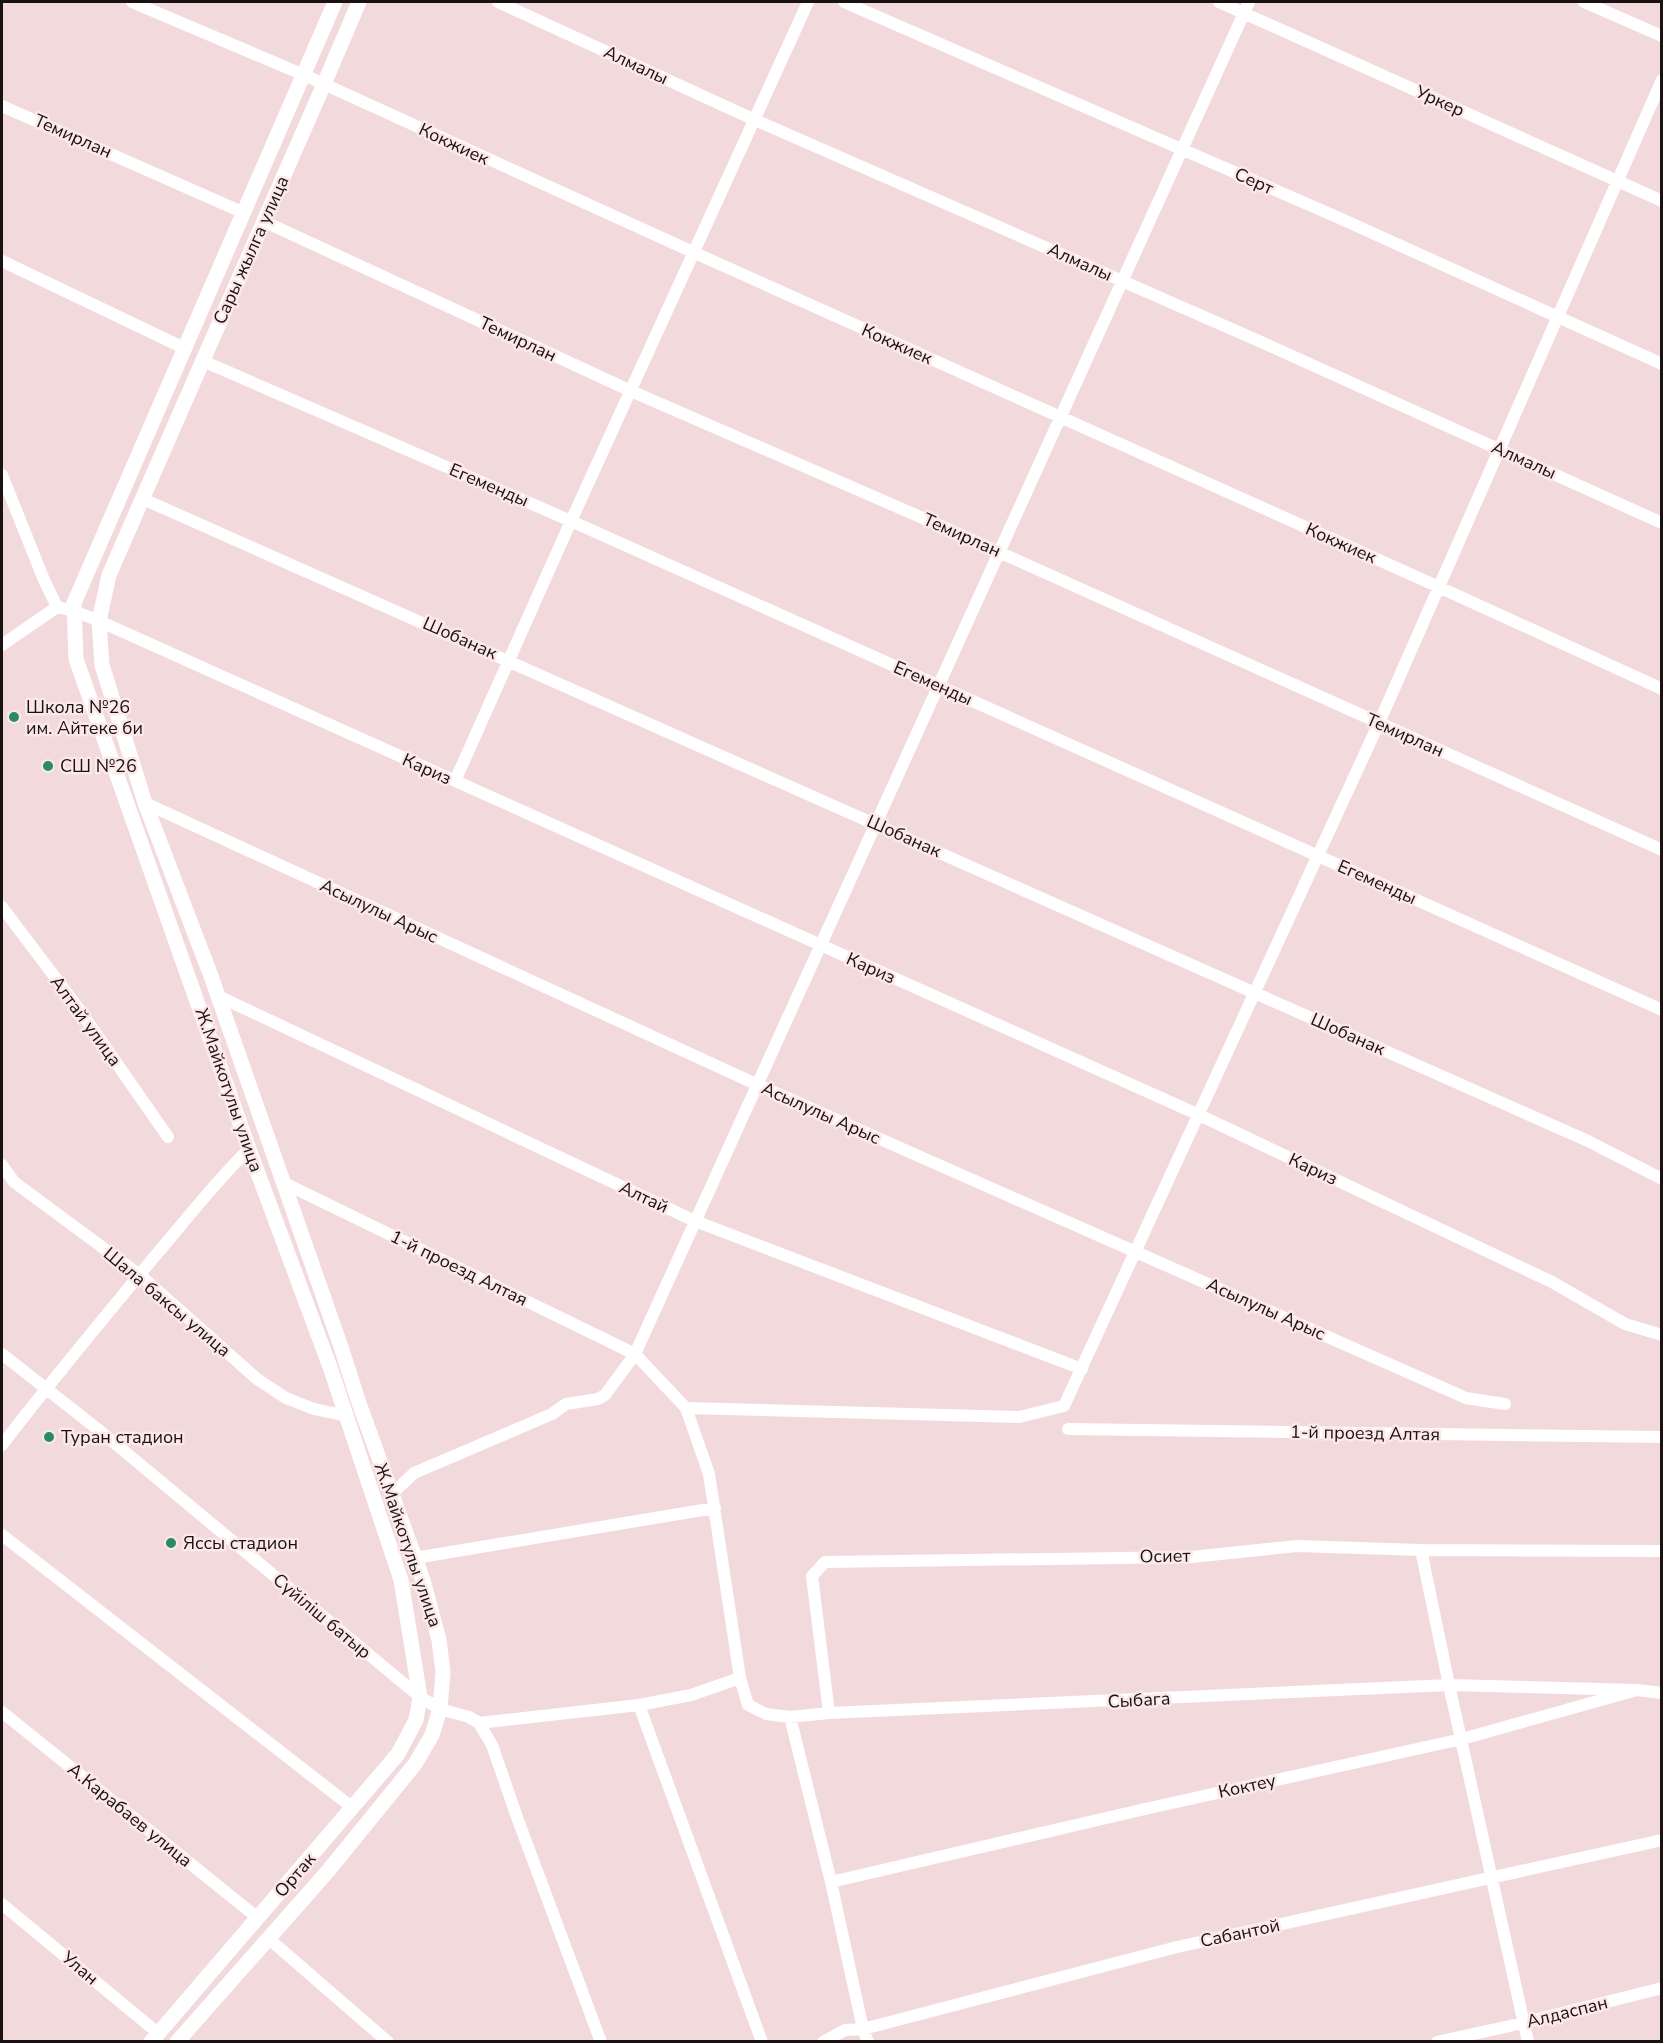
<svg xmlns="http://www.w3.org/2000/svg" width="1663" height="2043" font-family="'Nunito Sans',sans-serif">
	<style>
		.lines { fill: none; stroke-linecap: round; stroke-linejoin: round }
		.minor { stroke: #fff; stroke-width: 12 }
		.tertiary { stroke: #fff; stroke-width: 15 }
		.poi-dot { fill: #298b65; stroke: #fce8e9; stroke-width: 2 }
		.labels { text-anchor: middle; stroke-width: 5; stroke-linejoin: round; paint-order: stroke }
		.street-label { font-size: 18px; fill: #191112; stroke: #fce8e9 }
		.poi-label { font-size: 18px; fill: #191112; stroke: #fce8e9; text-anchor: start }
	</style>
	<rect width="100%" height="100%" fill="#f2d9db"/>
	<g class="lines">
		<path class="minor" d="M 132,2 L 304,75 L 695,253 L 1419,578 L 1662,689
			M 498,2 L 755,120 L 1259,341 L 1662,523
			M 844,2 L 1337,217 L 1662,364
			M 1219,2 L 1662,201
			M 1584,2 L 1662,36
			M 2,106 L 242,212
			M 263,221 L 631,391 L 941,526 L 1662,850
			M 2,261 L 184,348
			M 203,361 L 571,521 L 1662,1010
			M 2,475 L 44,580 L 57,607
			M 143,499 L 1588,1141 L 1662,1179
			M 2,645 L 57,607 L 74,611 L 99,621 L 1197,1114 L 1552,1282 L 1625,1324 L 1662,1335
			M 455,781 L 571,521 L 808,2
			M 145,803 L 758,1085 L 1466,1398 L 1505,1404
			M 2,907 L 76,1005 L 168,1137
			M 218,996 L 695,1221 L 1082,1369
			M 2,1165 L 14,1182 L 140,1275 L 257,1379 L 286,1398 L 314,1409 L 347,1416
			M 282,1182 L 635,1354 L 686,1408 L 709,1474 L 740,1678 L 748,1705 L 766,1714 L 790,1717 L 829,1713 L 1449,1685 L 1637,1690
			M 2,1354 L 100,1431 L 420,1697 L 440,1709 L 469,1717 L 479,1723 L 492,1745 L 518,1820 L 601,2042
			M 686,1408 L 1019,1417 L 1064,1406 L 1379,723 L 1662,80
			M 1068,1429 L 1662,1437
			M 2,1445 C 51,1381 103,1319 155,1256 C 186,1220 215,1182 249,1149
			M 392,1494 L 414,1473 L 552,1414 L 566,1404 L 598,1399 L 605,1395 L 635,1354 L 1249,2
			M 2,1535 L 353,1808
			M 1421,1550 L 1449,1685 L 1528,2042
			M 415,1558 L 715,1508
			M 639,1705 L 691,1695 L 740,1678
			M 2,1712 L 258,1918
			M 829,1713 L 812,1576 L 825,1562 L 1191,1557 L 1297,1546 L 1421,1550 L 1662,1551
			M 790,1717 L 831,1882 L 863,2029 L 868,2042
			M 479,1723 L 639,1705 L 762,2042
			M 831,1882 L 1145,1809 L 1462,1739 L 1637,1690 L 1662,1693
			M 2,1904 L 158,2033
			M 268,1938 L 388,2042
			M 823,2042 L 845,2030 L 863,2029 L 1177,1947 L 1662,1840
			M 1437,2042 L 1523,2023 L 1662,1988"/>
		<path class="tertiary" d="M 151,2042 L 398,1754 L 416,1720 L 420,1697 L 401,1580 L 330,1367 L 249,1149 L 76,659 L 74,603 L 335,2
			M 177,2042 L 328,1871 L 415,1764 L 432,1735 L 440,1709 L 443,1672 L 439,1640 L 423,1580 L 359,1403 L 341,1347 L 211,976 L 145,803 L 102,665 L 99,621 L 109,575 L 324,84 L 359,2"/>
	</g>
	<g class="poi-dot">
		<circle cx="14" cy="717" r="6"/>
		<circle cx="48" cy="766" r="6"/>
		<circle cx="49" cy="1437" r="6"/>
		<circle cx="171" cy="1543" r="6"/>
	</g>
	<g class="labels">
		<g class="street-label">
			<text transform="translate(636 65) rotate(25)" y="6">Алмалы</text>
			<text transform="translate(1440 101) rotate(24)" y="6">Уркер</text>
			<text transform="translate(73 136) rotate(24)" y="6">Темирлан</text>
			<text transform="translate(454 144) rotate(25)" y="6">Кокжиек</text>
			<text transform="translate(1254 181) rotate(24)" y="6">Серт</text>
			<text transform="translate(251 250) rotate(-66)" y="6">Сары жылга улица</text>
			<text transform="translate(1080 262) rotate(24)" y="6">Алмалы</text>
			<text transform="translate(518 339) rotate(25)" y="6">Темирлан</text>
			<text transform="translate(897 344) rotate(24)" y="6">Кокжиек</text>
			<text transform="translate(1524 460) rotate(24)" y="6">Алмалы</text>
			<text transform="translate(489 485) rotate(23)" y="6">Егеменды</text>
			<text transform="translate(962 535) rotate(24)" y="6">Темирлан</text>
			<text transform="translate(1341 543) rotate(24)" y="6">Кокжиек</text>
			<text transform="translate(460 638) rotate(24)" y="6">Шобанак</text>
			<text transform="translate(933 683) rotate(24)" y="6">Егеменды</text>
			<text transform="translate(1405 735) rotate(24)" y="6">Темирлан</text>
			<text transform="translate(427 769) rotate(24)" y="6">Кариз</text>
			<text transform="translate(904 836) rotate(24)" y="6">Шобанак</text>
			<text transform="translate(1377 882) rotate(24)" y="6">Егеменды</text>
			<text transform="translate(379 911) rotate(25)" y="6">Асылулы Арыс</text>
			<text transform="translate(871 968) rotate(24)" y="6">Кариз</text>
			<text transform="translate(86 1021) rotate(54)" y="6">Алтай улица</text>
			<text transform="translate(1348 1034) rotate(24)" y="6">Шобанак</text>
			<text transform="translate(229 1090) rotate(71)" y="6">Ж.Майкотулы улица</text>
			<text transform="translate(821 1113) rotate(24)" y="6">Асылулы Арыс</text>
			<text transform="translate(1313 1169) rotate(25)" y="6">Кариз</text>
			<text transform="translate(644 1197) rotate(25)" y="6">Алтай</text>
			<text transform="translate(459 1268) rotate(26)" y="6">1-й проезд Алтая</text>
			<text transform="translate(167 1302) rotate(40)" y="6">Шала баксы улица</text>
			<text transform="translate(1266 1309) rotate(24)" y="6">Асылулы Арыс</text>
			<text transform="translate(1365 1433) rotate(1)" y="6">1-й проезд Алтая</text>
			<text transform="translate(408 1545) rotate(71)" y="6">Ж.Майкотулы улица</text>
			<text transform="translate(1165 1556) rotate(-1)" y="6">Осиет</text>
			<text transform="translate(322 1616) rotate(40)" y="6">Сүйіліш батыр</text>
			<text transform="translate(1139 1700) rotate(-3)" y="6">Сыбага</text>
			<text transform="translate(1247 1786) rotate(-12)" y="6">Коктеу</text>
			<text transform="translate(130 1815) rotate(39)" y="6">А.Карабаев улица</text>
			<text transform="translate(295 1875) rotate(-49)" y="6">Ортак</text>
			<text transform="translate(1240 1933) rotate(-12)" y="6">Сабантой</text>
			<text transform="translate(80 1968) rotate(40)" y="6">Улан</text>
			<text transform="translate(1567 2012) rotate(-14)" y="6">Алдаспан</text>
		</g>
		<g class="poi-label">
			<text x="26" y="713">Школа №26<tspan x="26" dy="21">им. Айтеке би</tspan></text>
			<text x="60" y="772">СШ №26</text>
			<text x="61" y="1443">Туран стадион</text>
			<text x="183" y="1549">Яссы стадион</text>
		</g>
	</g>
	<rect width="1663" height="2043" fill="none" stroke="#191112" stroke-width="6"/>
</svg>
